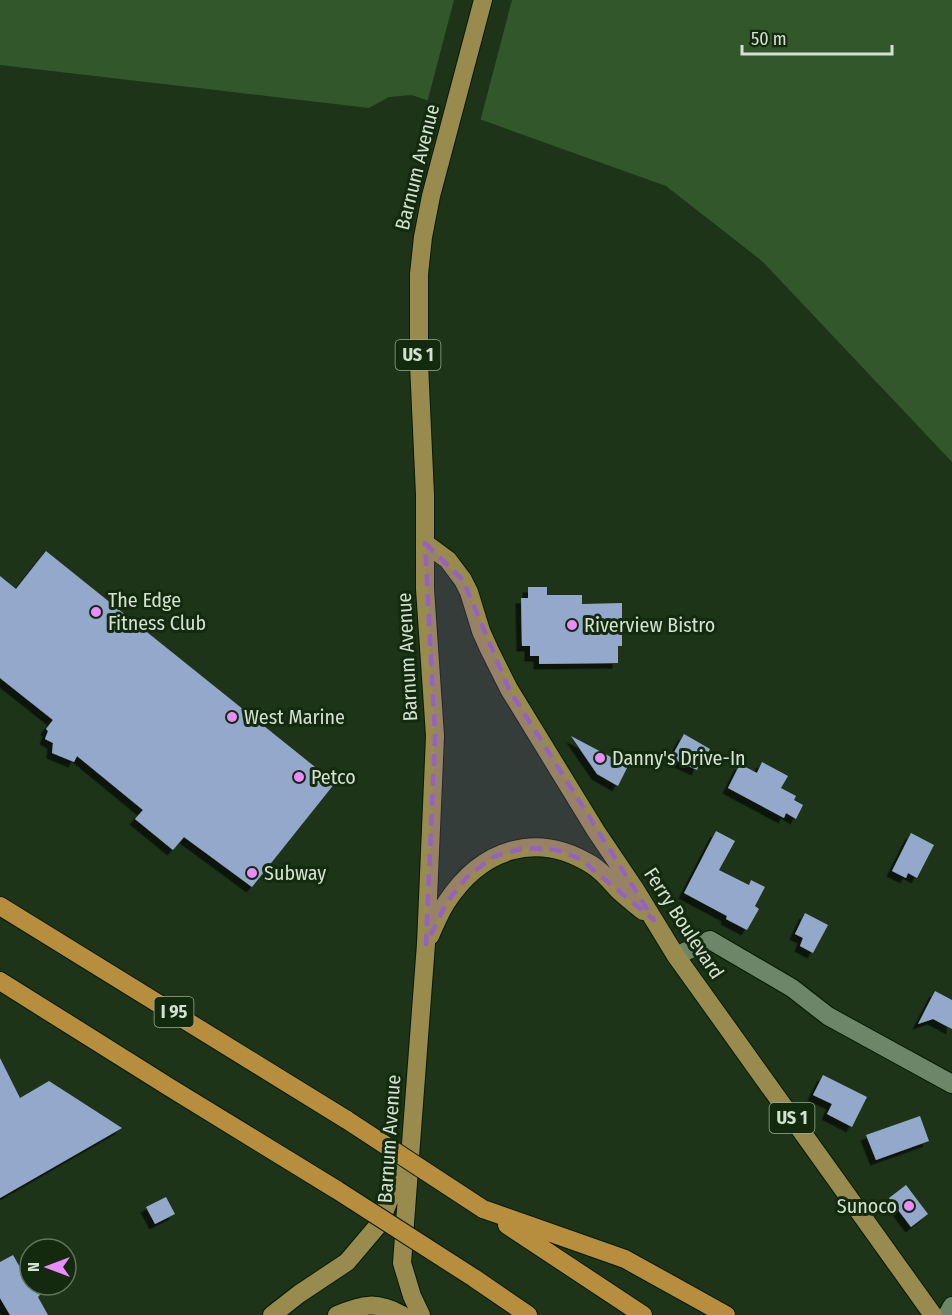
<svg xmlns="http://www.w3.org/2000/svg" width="952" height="1315" font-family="'Fira Sans Condensed',sans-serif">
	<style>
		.water { fill: #32572a }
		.pier { fill: #1d3419 }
		.building { fill: #93a8ca; filter: url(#shadow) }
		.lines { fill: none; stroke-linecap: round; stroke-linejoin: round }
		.minor-casing { stroke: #061b03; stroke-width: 20 }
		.major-casing { stroke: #061b03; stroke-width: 20 }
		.highway-casing { stroke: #061b03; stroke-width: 20 }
		.minor { stroke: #6c8667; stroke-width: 18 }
		.major { stroke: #998a4e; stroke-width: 18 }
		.highway { stroke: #b78d3e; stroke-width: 18 }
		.highway-bridge-casing { stroke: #061b03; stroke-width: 20; stroke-linecap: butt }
		.highway-bridge { stroke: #b78d3e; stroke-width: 18 }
		.marked { fill: #9562c4; fill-opacity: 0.2; stroke: #9562c4; stroke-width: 4.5; stroke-dasharray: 12 8; stroke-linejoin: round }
		.poi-dot { fill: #e98dfe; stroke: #142a0f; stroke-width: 2 }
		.labels { text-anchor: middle; stroke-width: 6; stroke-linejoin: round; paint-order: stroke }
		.shield { fill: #142a0f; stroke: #9aaa96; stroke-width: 1.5 }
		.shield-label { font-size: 18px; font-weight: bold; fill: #d3e1d0 }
		.street-label { font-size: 20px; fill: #d3e1d0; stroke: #142a0f }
		.poi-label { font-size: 20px; fill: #d3e1d0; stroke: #142a0f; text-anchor: start }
	</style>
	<defs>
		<filter id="shadow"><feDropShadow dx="-5.5" dy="5.5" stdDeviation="0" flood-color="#0009"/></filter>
	</defs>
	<rect width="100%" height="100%" fill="#1d3419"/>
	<path class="water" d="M 0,0 L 952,0 L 952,462 L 762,261 L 666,186 L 412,95 L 389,97 L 369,108 L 0,65 Z"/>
	<path class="pier" d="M 454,0 L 512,0 L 480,122 L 427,103 Z"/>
	<path class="building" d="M 46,551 L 335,783 L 252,887 L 184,837 L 173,850 L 135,819 L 143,810 L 77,756 L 74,762 L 52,753 L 53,743 L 45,739 L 48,731 L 46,729 L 53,720 L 0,678 L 0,576 L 16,589 Z
		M 528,587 L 547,587 L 547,595 L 582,595 L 582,604 L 622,603 L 622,646 L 618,646 L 618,663 L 539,664 L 539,656 L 530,656 L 530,646 L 522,646 L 521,598 L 528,598 Z
		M 684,734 L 710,749 L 702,764 L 700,763 L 697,770 L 671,758 Z
		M 571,736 L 628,766 L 618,786 L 597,774 Z
		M 762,762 L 788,776 L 781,788 L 796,796 L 794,800 L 803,805 L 796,819 L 786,813 L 784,818 L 728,788 L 740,764 L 757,773 Z
		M 716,831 L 735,841 L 719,870 L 749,885 L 751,880 L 765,887 L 755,906 L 759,909 L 747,930 L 726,919 L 727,916 L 684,893 Z
		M 911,833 L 934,845 L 917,878 L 908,873 L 906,878 L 892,871 Z
		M 805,913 L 828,925 L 813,953 L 800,946 L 803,938 L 795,934 Z
		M 935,991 L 952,1000 L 952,1029 L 933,1019 L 918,1024 Z
		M 0,1058 L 20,1098 L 49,1081 L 122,1128 L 0,1198 Z
		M 823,1075 L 867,1097 L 852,1127 L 827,1114 L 832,1104 L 813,1095 Z
		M 920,1116 L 929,1141 L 876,1160 L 866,1135 Z
		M 906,1185 L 928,1214 L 911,1227 L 889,1198 Z
		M 166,1197 L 175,1214 L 155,1224 L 146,1207 Z
		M 13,1255 L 30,1285 L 49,1285 L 38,1297 L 48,1315 L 10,1315 L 0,1298 L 0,1262 Z"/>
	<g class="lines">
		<g class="minor-casing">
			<path id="minor" d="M 676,956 L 710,940 L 792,988 L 828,1016 L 952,1084
				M 947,1315 L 952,1306"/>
		</g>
		<g class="major-casing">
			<path id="major" d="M 425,543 L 448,560 L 463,580 L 469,592 L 481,631 L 489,649 L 509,689 L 596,831 L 635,889 L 676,956 L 933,1315
				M 430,936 C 435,924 440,913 446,903 C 481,849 536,830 592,865 C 603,872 610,881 618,890 C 626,898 635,904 643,911
				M 272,1315 L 299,1294 L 347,1262 L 380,1223 L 404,1162
				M 337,1315 C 363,1304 377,1301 402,1315
				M 421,1315 L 412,1296 L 402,1263 L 426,944 L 435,736 L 425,589 L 425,495 L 419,364 L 419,274 L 423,237 L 431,196 L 483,0"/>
		</g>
		<g class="highway-casing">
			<path id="highway" d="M 0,906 L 347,1120
				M 0,981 L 169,1087 L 337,1190
				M 483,1209 L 625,1259 L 726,1315
				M 507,1225 L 643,1315
				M 474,1278 L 528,1315"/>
		</g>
		<use href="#minor" class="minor"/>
		<use href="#major" class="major"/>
		<use href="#highway" class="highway"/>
		<g class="highway-bridge-casing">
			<path id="highway-bridge" d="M 347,1120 L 483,1209
				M 337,1190 L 474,1278"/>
		</g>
		<use href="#highway-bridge" class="highway-bridge"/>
	</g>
	<path class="marked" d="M 425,543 L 463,580 L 509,689 L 654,920 L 580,859 L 557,850 L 524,848 L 493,857 L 467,877 L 447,902 L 426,944 L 435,736 Z"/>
	<g class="poi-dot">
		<circle cx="96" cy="612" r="6"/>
		<circle cx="572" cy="625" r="6"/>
		<circle cx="232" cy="717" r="6"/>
		<circle cx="600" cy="758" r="6"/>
		<circle cx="299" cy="777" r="6"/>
		<circle cx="252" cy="873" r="6"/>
		<circle cx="909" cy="1206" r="6"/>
	</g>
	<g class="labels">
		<g class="shield">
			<rect x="395.5" y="340" width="45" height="30" rx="4.5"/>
			<rect x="154.5" y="997" width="39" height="30" rx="4.5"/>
			<rect x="769.5" y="1103" width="45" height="30" rx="4.5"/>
		</g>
		<g class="shield-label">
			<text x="418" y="361">US 1</text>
			<text x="174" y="1018">I 95</text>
			<text x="792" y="1124">US 1</text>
		</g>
		<g class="street-label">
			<text transform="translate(417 167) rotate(-76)" y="7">Barnum Avenue</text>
			<text transform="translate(407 657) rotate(-93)" y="7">Barnum Avenue</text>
			<text transform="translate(684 923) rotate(57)" y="7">Ferry Boulevard</text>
			<text transform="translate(389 1139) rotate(-86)" y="7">Barnum Avenue</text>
		</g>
		<g class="poi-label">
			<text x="108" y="607">The Edge<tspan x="108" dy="23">Fitness Club</tspan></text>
			<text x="584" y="632">Riverview Bistro</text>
			<text x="244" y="724">West Marine</text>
			<text x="612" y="765">Danny's Drive-In</text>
			<text x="311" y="784">Petco</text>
			<text x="264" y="880">Subway</text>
			<text x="897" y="1213" text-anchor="end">Sunoco</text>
		</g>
	</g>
	<g transform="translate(48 1267) rotate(270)"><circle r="28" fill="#142a0f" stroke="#60735c" stroke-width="1.5"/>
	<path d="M0-4.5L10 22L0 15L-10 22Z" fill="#e98dfe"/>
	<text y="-9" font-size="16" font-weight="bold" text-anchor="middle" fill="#d3e1d0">N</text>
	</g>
	<path d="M742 45v9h150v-9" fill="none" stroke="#d3e1d0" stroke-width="3"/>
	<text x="751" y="45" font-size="18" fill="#d3e1d0" stroke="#142a0f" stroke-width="4.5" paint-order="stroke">50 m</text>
</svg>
